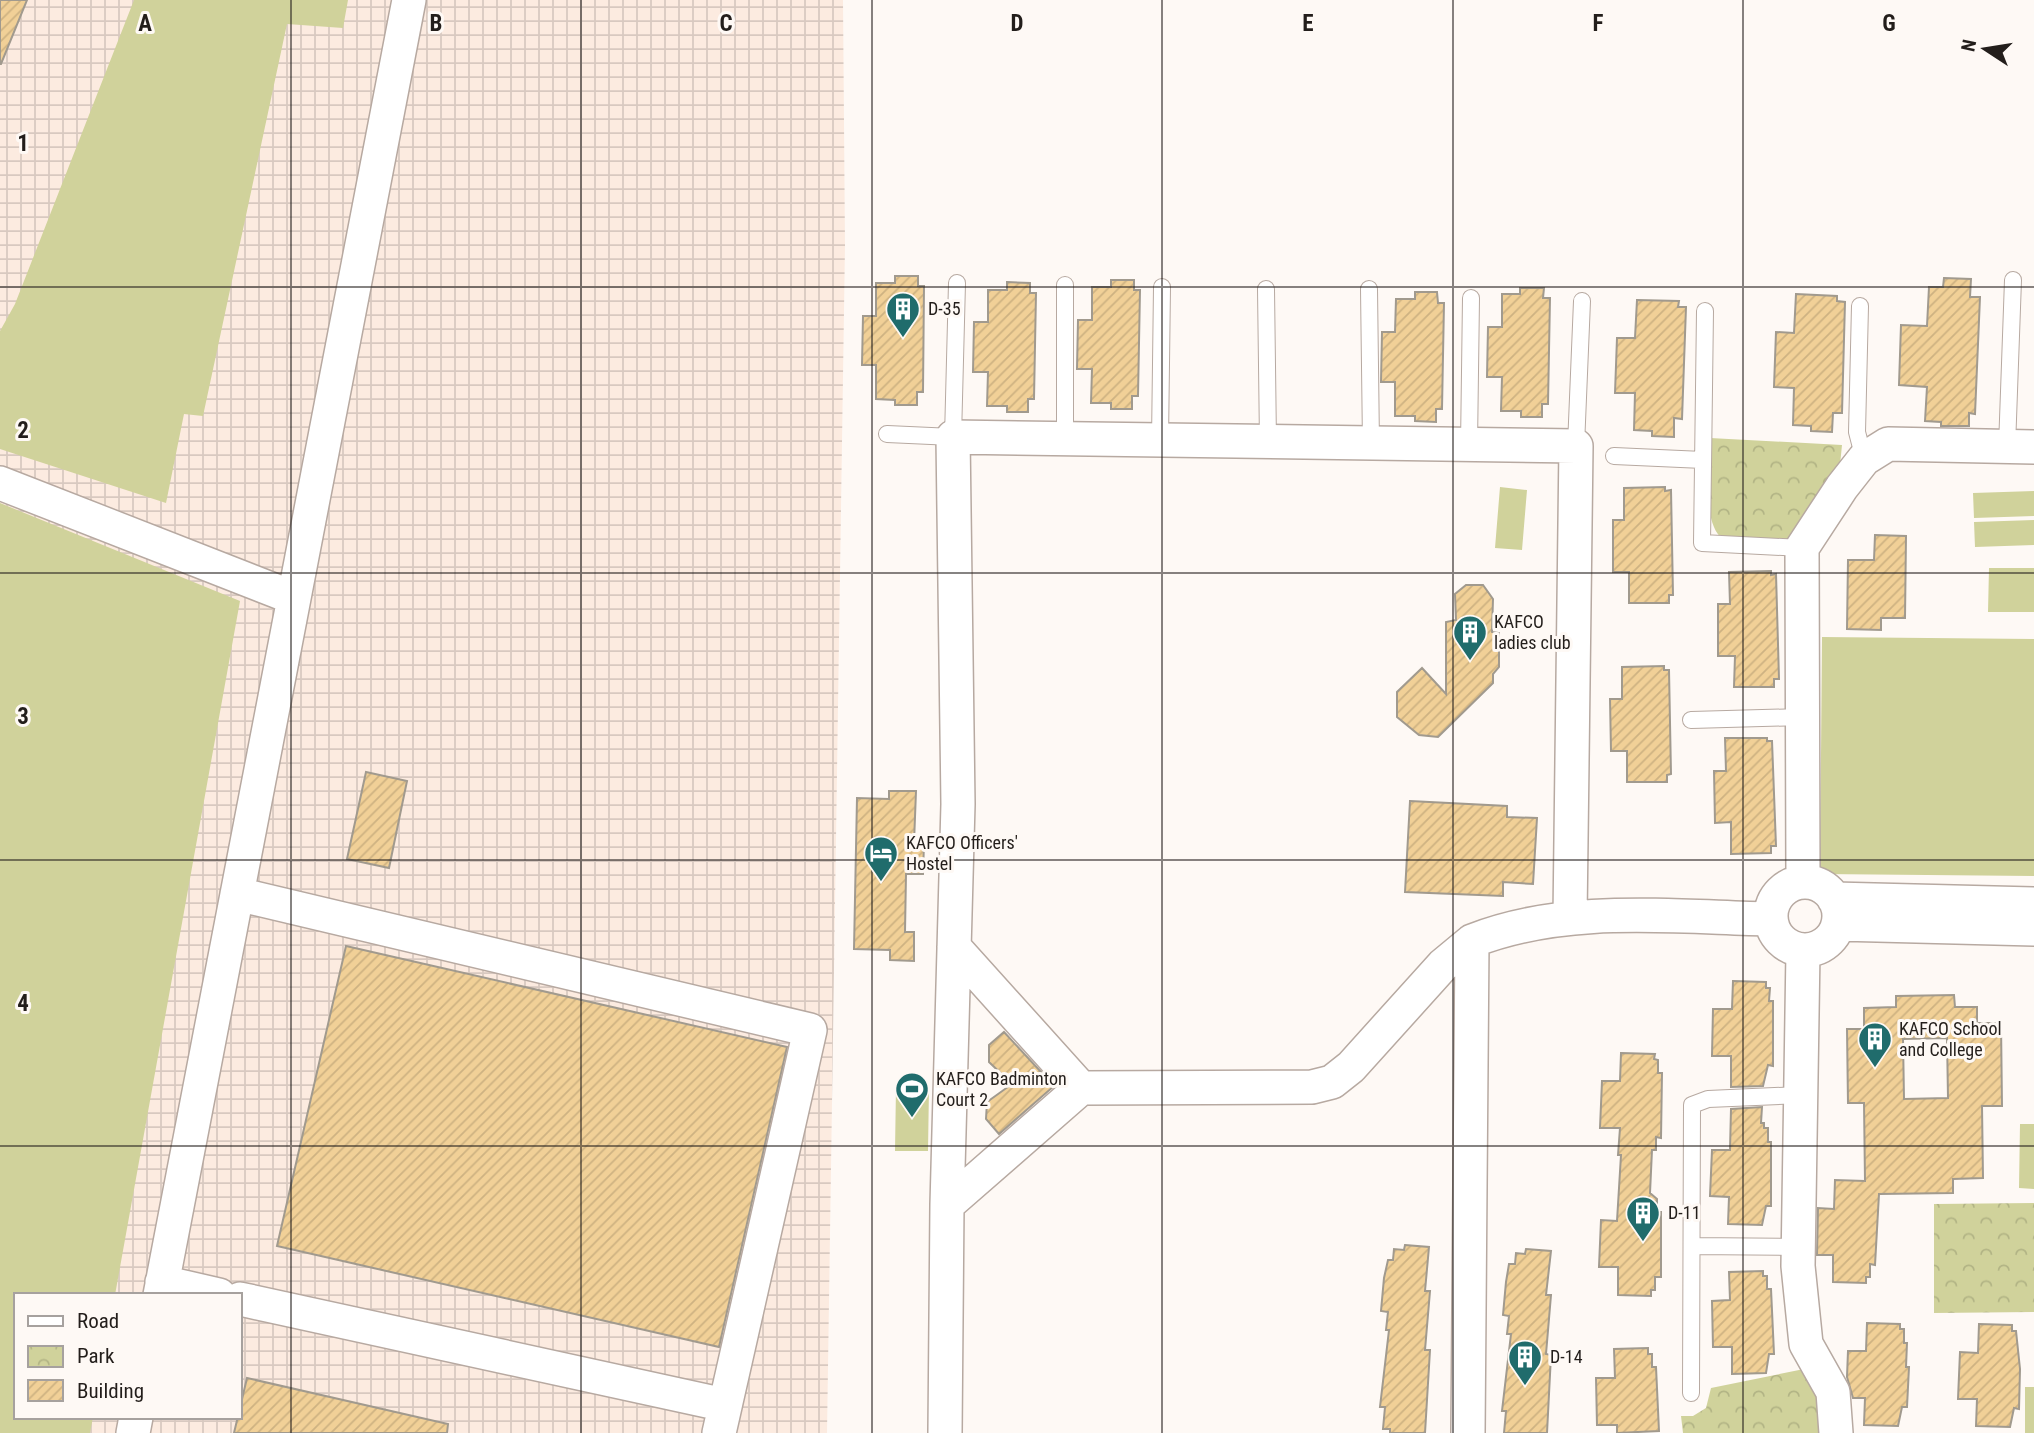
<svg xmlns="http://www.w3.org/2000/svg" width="2034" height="1433" font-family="'Roboto Condensed',sans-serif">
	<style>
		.industrial { fill: url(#industrial-grid); fill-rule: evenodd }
		.grass { fill: #d0d29b }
		.park { fill: url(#park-crowns) }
		.building { fill: url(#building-hatch); stroke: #a19a8e; stroke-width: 2; fill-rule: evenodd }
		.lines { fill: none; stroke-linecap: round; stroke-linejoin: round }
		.lane-casing { stroke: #b7a9a1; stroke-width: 18 }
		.street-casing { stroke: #b7a9a1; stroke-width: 36 }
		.lane { stroke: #fff; stroke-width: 16 }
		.street { stroke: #fff; stroke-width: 33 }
		.grid { fill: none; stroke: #231e1b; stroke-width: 2; stroke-opacity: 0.55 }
		.labels { text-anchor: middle; stroke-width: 6; stroke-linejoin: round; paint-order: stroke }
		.poi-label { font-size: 18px; fill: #231e1b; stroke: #fef9f5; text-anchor: start }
		.grid-label { font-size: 23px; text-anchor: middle; font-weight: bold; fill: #231e1b; stroke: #fef9f5; stroke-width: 6; stroke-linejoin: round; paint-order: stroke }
	</style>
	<defs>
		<pattern id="industrial-grid" width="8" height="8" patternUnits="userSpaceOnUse" patternTransform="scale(1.75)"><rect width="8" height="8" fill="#fcebe0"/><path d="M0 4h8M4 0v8" fill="none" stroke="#d8c9c0"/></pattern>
		<pattern id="park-crowns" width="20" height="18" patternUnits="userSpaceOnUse" patternTransform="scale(1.75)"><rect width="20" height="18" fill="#d0d29b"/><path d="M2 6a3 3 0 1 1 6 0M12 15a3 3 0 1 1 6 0" fill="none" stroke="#b2b485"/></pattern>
		<pattern id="building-hatch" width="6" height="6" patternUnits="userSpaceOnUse" patternTransform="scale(1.75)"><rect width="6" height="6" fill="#f1d097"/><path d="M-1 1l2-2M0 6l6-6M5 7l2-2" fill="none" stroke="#ceb282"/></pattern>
	</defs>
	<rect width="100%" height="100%" fill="#fef9f5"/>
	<path class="industrial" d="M 0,0 L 843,0 L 845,245 L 827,1433 L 0,1433 ZM 16,1295 L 240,1295 L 240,1417 L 16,1417 Z"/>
	<path class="grass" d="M 134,0 L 348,0 L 343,28 L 287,24 L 203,416 L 184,414 L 166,503 L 0,449 L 0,331 L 15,304 Z
		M 1500,487 L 1527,490 L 1522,550 L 1495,548 Z
		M 2034,491 L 2034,516 L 1974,518 L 1973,493 Z
		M 0,503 L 240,601 L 115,1295 L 16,1295 L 16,1417 L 93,1417 L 90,1433 L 0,1433 Z
		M 2034,520 L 2034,545 L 1975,547 L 1974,522 Z
		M 1989,568 L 2034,568 L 2034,612 L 1988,612 Z
		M 1822,637 L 2034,639 L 2034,876 L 1820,874 Z
		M 896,1087 L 929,1087 L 928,1151 L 895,1151 Z
		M 2020,1124 L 2034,1124 L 2034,1189 L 2019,1188 Z
		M 2025,1387 L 2034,1387 L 2034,1433 L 2025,1433 Z"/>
	<path class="park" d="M 1710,438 L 1842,445 L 1840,465 L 1795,542 L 1723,539 C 1701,524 1710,463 1710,438 Z
		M 2034,1203 L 2034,1312 L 1934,1313 L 1934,1204 Z
		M 1809,1368 L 1827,1433 L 1683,1433 L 1681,1416 L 1693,1416 L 1706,1408 L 1711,1388 Z"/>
	<path class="building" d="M 0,0 L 27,0 L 1,64 L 0,64 Z
		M 895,276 L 918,276 L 918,286 L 924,286 L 923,392 L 917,392 L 917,405 L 895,405 L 895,400 L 876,399 L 876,365 L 862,365 L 863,316 L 876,316 L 876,283 L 895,283 Z
		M 1944,278 L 1971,279 L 1970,297 L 1980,297 L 1975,414 L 1969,413 L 1969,426 L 1941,426 L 1941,422 L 1925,421 L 1927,387 L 1899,385 L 1901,325 L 1927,326 L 1929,287 L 1943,287 Z
		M 1111,280 L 1134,280 L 1134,290 L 1140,290 L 1138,396 L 1132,396 L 1132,409 L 1111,409 L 1111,403 L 1091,403 L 1092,369 L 1077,369 L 1078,320 L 1092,320 L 1092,287 L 1111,287 Z
		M 1007,282 L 1030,283 L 1030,293 L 1036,293 L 1034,399 L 1028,399 L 1028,412 L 1007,412 L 1007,406 L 987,406 L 988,372 L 973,372 L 974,322 L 988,322 L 988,290 L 1007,290 Z
		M 1520,288 L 1544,288 L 1543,298 L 1550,298 L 1548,404 L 1542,404 L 1542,417 L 1521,417 L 1521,411 L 1501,411 L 1502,377 L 1487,377 L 1488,327 L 1502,327 L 1502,294 L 1520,294 Z
		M 1415,292 L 1437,292 L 1438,303 L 1444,303 L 1442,409 L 1436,409 L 1436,422 L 1415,421 L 1415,416 L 1395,416 L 1395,382 L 1381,382 L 1382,332 L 1395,332 L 1396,299 L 1415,299 Z
		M 1796,294 L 1837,296 L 1837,301 L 1845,302 L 1842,413 L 1833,413 L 1832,432 L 1811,431 L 1811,426 L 1793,425 L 1794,388 L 1774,387 L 1776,332 L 1794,333 Z
		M 1637,300 L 1679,301 L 1678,307 L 1686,307 L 1682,419 L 1674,418 L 1674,437 L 1652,436 L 1652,431 L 1634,430 L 1635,393 L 1615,393 L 1617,338 L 1635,338 Z
		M 1665,487 L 1665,491 L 1671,490 L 1673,595 L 1669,595 L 1669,603 L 1629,603 L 1629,572 L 1613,572 L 1613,520 L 1624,520 L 1624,488 Z
		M 1875,535 L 1906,536 L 1905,618 L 1881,618 L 1881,630 L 1847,629 L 1848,560 L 1874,560 Z
		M 1771,571 L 1771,575 L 1776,574 L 1779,679 L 1774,679 L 1774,687 L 1734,687 L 1735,656 L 1718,656 L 1718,604 L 1730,604 L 1729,572 Z
		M 1466,585 L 1483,585 L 1493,599 L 1492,632 L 1499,633 L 1499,667 L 1493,674 L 1493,683 L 1438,737 L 1419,735 L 1397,717 L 1397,692 L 1422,668 L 1446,694 L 1446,622 L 1456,620 L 1455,594 Z
		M 1664,666 L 1664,670 L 1669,670 L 1671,774 L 1667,775 L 1667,782 L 1627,782 L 1627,751 L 1611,751 L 1610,699 L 1622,699 L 1622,667 Z
		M 1725,738 L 1767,738 L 1767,741 L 1772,741 L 1776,846 L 1771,846 L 1771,853 L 1731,854 L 1731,822 L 1715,823 L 1714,771 L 1726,771 Z
		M 366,772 L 407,781 L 389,868 L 347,859 Z
		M 889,791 L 916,791 L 914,843 L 924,843 L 923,874 L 906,874 L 905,932 L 914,932 L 914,961 L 890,960 L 890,950 L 854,949 L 857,798 L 889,799 Z
		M 1410,801 L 1507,806 L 1507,817 L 1537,818 L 1533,884 L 1503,882 L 1503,896 L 1405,892 Z
		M 346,946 L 787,1047 L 719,1347 L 277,1246 Z
		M 1733,981 L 1766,982 L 1766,988 L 1770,988 L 1769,1001 L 1773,1001 L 1773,1066 L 1768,1065 L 1763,1086 L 1731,1087 L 1731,1056 L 1712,1056 L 1713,1009 L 1732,1009 Z
		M 1954,995 L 1955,1007 L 1977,1007 L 1977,1023 L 2001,1023 L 2002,1106 L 1982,1106 L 1983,1178 L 1953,1179 L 1953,1193 L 1879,1194 L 1875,1265 L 1870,1264 L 1870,1277 L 1866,1277 L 1866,1283 L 1833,1282 L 1833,1255 L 1817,1255 L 1818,1208 L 1834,1209 L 1835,1180 L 1865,1181 L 1864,1103 L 1848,1103 L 1847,1029 L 1864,1029 L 1864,1008 L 1896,1007 L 1896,996 ZM 1947,1038 L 1948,1098 L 1904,1099 L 1903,1039 Z
		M 1004,1032 L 1054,1086 L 999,1134 L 986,1119 L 987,1102 L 1012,1084 L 989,1062 L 989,1045 Z
		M 1621,1053 L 1655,1054 L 1654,1059 L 1658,1060 L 1658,1073 L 1662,1073 L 1661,1138 L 1656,1137 L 1656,1150 L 1652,1150 L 1650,1193 L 1657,1199 L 1657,1212 L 1661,1212 L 1661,1277 L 1655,1277 L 1655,1290 L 1651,1290 L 1651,1296 L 1618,1295 L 1618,1267 L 1599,1267 L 1601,1220 L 1617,1221 L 1621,1155 L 1618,1155 L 1620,1128 L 1600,1128 L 1602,1081 L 1620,1081 Z
		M 1762,1107 L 1761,1123 L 1764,1123 L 1764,1128 L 1768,1128 L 1768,1142 L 1771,1142 L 1771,1206 L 1766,1206 L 1762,1225 L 1728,1224 L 1729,1197 L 1710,1196 L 1712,1150 L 1730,1150 L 1731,1109 Z
		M 1405,1245 L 1429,1247 L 1425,1291 L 1430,1291 L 1425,1350 L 1430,1350 L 1425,1433 L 1390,1433 L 1390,1429 L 1383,1429 L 1385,1407 L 1380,1407 L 1389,1330 L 1386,1330 L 1388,1312 L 1381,1311 L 1384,1278 L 1388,1260 L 1393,1260 L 1394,1249 L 1404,1250 Z
		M 1526,1249 L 1551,1251 L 1546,1295 L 1551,1295 L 1546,1354 L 1551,1355 L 1547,1433 L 1504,1433 L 1506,1411 L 1502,1411 L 1511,1334 L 1507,1334 L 1509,1316 L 1503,1315 L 1506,1282 L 1509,1264 L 1515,1264 L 1516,1253 L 1525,1254 Z
		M 1763,1271 L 1763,1276 L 1767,1276 L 1767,1289 L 1771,1289 L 1774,1354 L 1769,1354 L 1766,1373 L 1732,1374 L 1732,1347 L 1713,1347 L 1712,1301 L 1730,1300 L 1729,1272 Z
		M 1867,1323 L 1900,1324 L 1900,1329 L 1904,1329 L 1904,1343 L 1907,1343 L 1906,1367 L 1909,1367 L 1907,1407 L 1902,1407 L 1898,1426 L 1864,1425 L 1865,1398 L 1853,1398 L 1847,1377 L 1848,1351 L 1866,1351 Z
		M 1979,1324 L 2012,1325 L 2012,1331 L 2016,1331 L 2020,1369 L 2019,1409 L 2014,1408 L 2010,1427 L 1976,1426 L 1977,1399 L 1958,1399 L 1960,1352 L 1978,1353 Z
		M 1648,1348 L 1648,1354 L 1652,1354 L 1652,1367 L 1656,1367 L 1659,1431 L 1617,1433 L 1617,1425 L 1597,1425 L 1596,1378 L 1615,1378 L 1614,1349 Z
		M 247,1378 L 448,1424 L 447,1433 L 234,1433 Z"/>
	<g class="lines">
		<g class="lane-casing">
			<path id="lane" d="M 1065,285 L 1065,438
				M 1266,289 L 1268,442
				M 1369,289 L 1371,444
				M 1860,306 L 1857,432 L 1864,459
				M 1705,311 L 1702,543 L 1802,548
				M 887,434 L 953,437 L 957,283
				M 1160,440 L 1162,287
				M 1469,445 L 1471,298
				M 1576,446 L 1582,301
				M 2007,447 L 2013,280
				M 1614,456 L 1703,460
				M 1691,720 L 1803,717
				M 1692,1246 L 1799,1247
				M 1691,1393 L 1692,1105 L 1708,1099 L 1800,1095"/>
		</g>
		<g class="street-casing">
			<path id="street" d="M 0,483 L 294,598
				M 1803,882 L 1802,548 L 1842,487 L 1864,459 L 1888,444 L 2034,447
				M1771 916a34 34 0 1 1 68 0a34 34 0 1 1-68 0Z
				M 237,894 L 810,1030 L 719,1433
				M 1834,899 L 2034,904
				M 1838,924 L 2034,929
				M 954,947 L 1081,1088 L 1312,1087 L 1332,1082 L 1351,1067 L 1443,965 L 1472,941
				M 1803,951 L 1798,1266 L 1806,1344 L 1833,1392 L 1836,1433
				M 947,1205 L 1081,1088
				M 162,1282 L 219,1295
				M 160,1295 L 409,0
				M 240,1299 L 725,1405
				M 133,1433 L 136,1417
				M 945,1433 L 947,1205 L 958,804 L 953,437 L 1576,446 L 1570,918
				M 1468,1433 L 1472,941 C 1565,904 1673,917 1771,919"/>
		</g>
		<use href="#lane" class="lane"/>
		<use href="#street" class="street"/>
	</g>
	<path class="grid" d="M 291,0 L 291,1433M 581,0 L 581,1433M 872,0 L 872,1433M 1162,0 L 1162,1433M 1453,0 L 1453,1433M 1743,0 L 1743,1433M 0,287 L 2034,287M 0,573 L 2034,573M 0,860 L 2034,860M 0,1146 L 2034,1146"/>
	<defs>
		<g id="building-pin" transform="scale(1.75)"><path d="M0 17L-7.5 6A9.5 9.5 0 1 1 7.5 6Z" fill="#206c6c" stroke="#fef9f5"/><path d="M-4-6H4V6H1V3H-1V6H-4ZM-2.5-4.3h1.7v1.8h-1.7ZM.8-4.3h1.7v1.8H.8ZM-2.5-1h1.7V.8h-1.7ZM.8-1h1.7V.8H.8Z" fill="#fff"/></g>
		<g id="hotel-pin" transform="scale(1.75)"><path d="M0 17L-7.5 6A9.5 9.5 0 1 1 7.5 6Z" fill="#206c6c" stroke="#fef9f5"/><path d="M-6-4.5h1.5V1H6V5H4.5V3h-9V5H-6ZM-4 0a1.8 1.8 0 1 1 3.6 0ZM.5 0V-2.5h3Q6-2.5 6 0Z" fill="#fff"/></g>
		<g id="stadium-pin" transform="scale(1.75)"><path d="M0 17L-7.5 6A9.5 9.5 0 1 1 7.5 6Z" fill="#206c6c" stroke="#fef9f5"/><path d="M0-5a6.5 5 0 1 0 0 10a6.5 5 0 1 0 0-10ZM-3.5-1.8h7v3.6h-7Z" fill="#fff"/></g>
	</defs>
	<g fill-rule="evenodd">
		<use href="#building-pin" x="903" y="309"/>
		<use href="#building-pin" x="1470" y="632"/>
		<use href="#hotel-pin" x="881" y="853"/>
		<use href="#building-pin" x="1875" y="1039"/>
		<use href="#stadium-pin" x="912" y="1089"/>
		<use href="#building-pin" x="1643" y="1213"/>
		<use href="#building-pin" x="1525" y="1357"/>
	</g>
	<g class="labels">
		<g class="poi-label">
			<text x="928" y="315">D-35</text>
			<text x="1494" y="628">KAFCO<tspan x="1494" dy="21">ladies club</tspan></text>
			<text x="906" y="849">KAFCO Officers'<tspan x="906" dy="21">Hostel</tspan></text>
			<text x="1899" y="1035">KAFCO School<tspan x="1899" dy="21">and College</tspan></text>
			<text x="936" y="1085">KAFCO Badminton<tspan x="936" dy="21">Court 2</tspan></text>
			<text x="1668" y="1219">D-11</text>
			<text x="1550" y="1363">D-14</text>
		</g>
	</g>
	<g class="grid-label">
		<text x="145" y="31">A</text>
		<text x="436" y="31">B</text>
		<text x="726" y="31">C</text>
		<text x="1017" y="31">D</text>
		<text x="1308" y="31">E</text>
		<text x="1598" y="31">F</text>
		<text x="1889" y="31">G</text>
		<text x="23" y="151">1</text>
		<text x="23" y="438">2</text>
		<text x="23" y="724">3</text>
		<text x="23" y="1011">4</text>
	</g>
	<rect x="14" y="1293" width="228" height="126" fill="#fef9f5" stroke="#a6a19e" stroke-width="2"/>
	<rect x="28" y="1316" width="35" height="10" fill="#ffffff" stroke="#a6a19e" stroke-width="2"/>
	<text x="77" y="1328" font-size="21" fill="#231e1b">Road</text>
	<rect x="28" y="1346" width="35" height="21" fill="url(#park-crowns)" stroke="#a6a19e" stroke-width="2"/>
	<text x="77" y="1363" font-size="21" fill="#231e1b">Park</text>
	<rect x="28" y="1380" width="35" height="21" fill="url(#building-hatch)" stroke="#a6a19e" stroke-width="2"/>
	<text x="77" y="1398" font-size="21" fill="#231e1b">Building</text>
	<g transform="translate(1985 49) rotate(282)" stroke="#fef9f5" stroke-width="5" paint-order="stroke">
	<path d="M0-5L12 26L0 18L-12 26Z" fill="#231e1b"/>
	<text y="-10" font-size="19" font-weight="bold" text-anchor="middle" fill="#231e1b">N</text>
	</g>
</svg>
